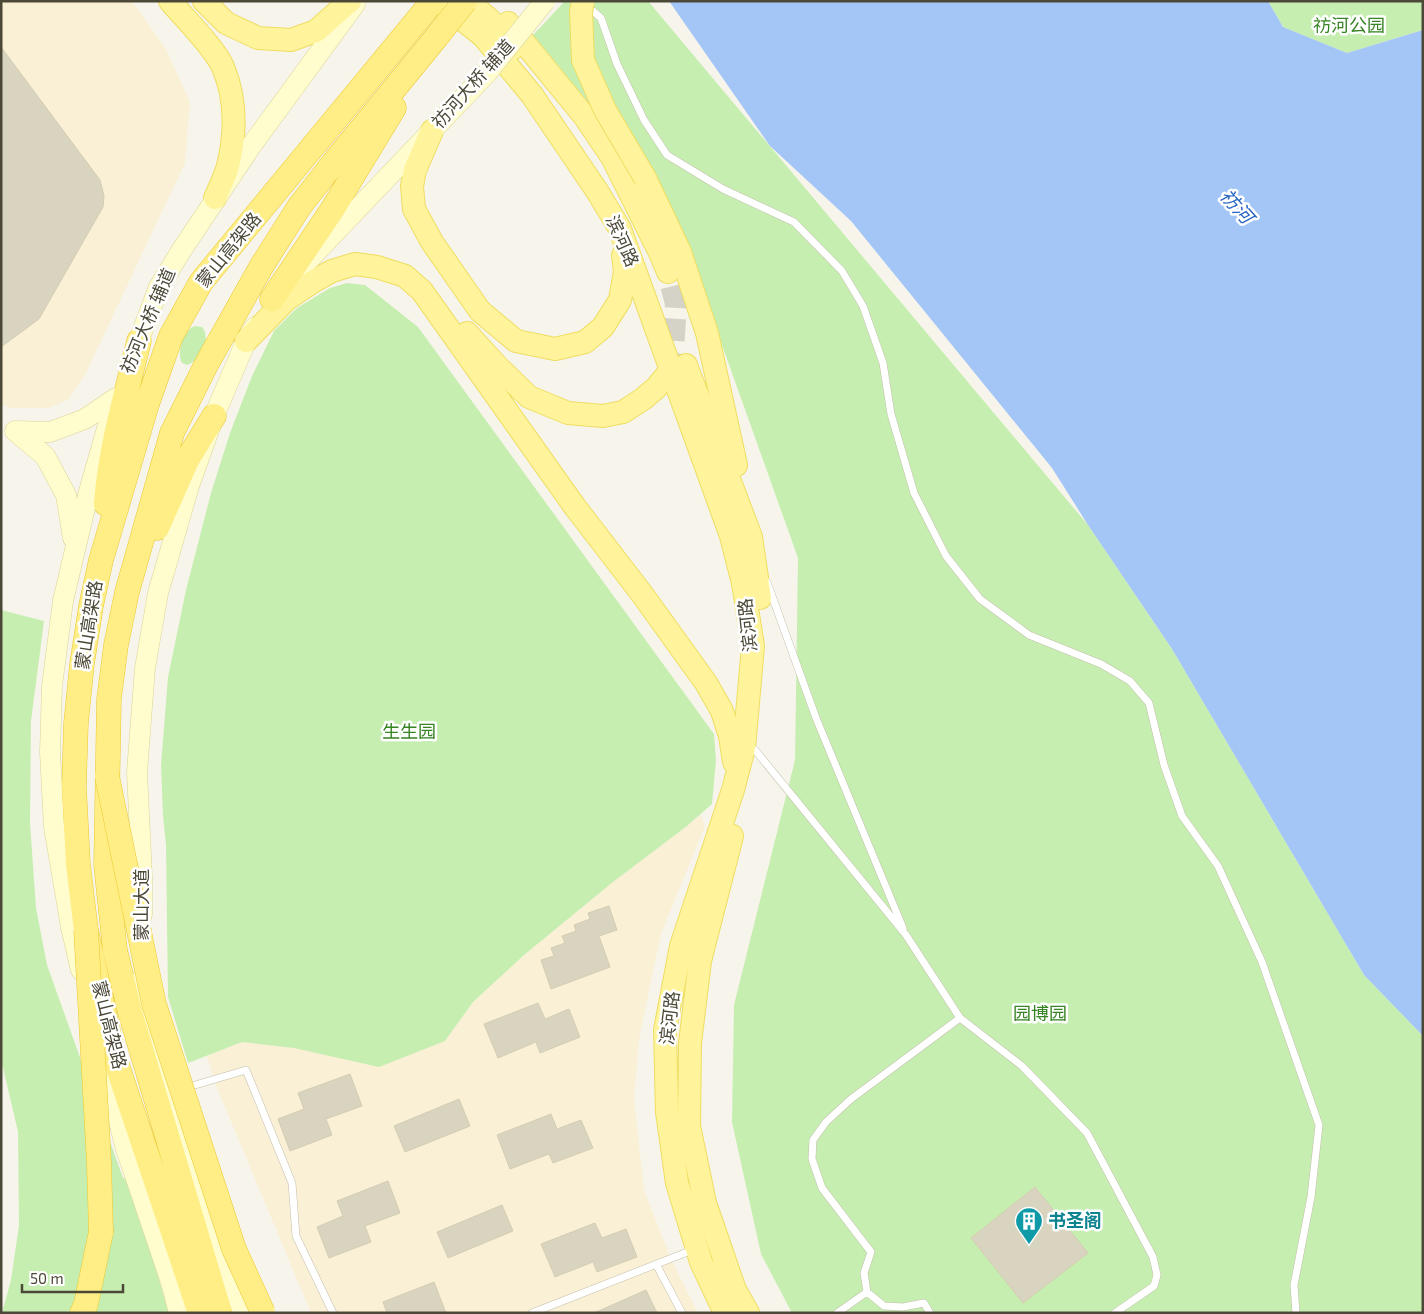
<svg xmlns="http://www.w3.org/2000/svg" width="1424" height="1314" font-family="'Exo 2','Noto Sans SC',sans-serif">
	<style>
		.commercial { fill: #f9f0d6 }
		.green { fill: #c7eeb1 }
		.water { fill: #a4c6f7 }
		.building { fill: #d9d4bf; stroke: #d5cdb2 }
		.lines { fill: none; stroke-linecap: round; stroke-linejoin: round }
		.primary-tunnel { stroke: #d5d2c7; stroke-width: 22; stroke-dasharray: 22 11; stroke-linecap: butt }
		.service-casing { stroke: #c3bfac; stroke-width: 8 }
		.secondary-casing { stroke: #dad497; stroke-width: 21 }
		.primary-casing { stroke: #eedd61; stroke-width: 24 }
		.trunk-casing { stroke: #ebc830; stroke-width: 25 }
		.service { stroke: #fff; stroke-width: 7 }
		.secondary { stroke: #fffccd; stroke-width: 20 }
		.primary { stroke: #fff49c; stroke-width: 22 }
		.trunk { stroke: #ffee85; stroke-width: 24 }
		.secondary-bridge-casing { stroke: #dad497; stroke-width: 21; stroke-linecap: butt }
		.primary-bridge-casing { stroke: #eedd61; stroke-width: 24; stroke-linecap: butt }
		.trunk-bridge-casing { stroke: #ebc830; stroke-width: 25; stroke-linecap: butt }
		.secondary-bridge { stroke: #fffccd; stroke-width: 20 }
		.primary-bridge { stroke: #fff49c; stroke-width: 22 }
		.trunk-bridge { stroke: #ffee85; stroke-width: 24 }
		.labels { text-anchor: middle; stroke-width: 5; stroke-linejoin: round; paint-order: stroke }
		.park-label { font-size: 18px; fill: #378424; stroke: #fff }
		.street-label { font-size: 18px; fill: #4c4838; stroke: #fff }
		.culture-label { font-size: 18px; font-weight: bold; fill: #0d838f; stroke: #fff; text-anchor: start }
		.water-label { font-size: 19px; font-style: italic; fill: #2664c3; stroke: #fff }
	</style>
	<rect width="100%" height="100%" fill="#f7f5eb"/>
	<path class="commercial" d="M 1,1 L 132,1 L 166,49 L 190,102 L 185,163 L 85,375 L 69,399 L 49,408 L 12,408 L 1,405 Z
		M 701,815 L 705,826 L 661,934 L 639,1039 L 634,1100 L 644,1190 L 671,1259 L 698,1313 L 311,1313 L 217,1088 L 207,1056 L 242,1042 L 294,1048 L 445,1041 L 473,1002 L 524,955 L 613,882 Z"/>
	<path class="green" d="M 565,1 L 648,1 L 1088,525 L 1172,649 L 1364,975 L 1423,1036 L 1423,1313 L 792,1313 L 761,1254 L 732,1122 L 734,1005 L 795,760 L 798,558 L 717,331 L 661,191 L 533,35 Z
		M 1268,1 L 1423,1 L 1423,30 L 1347,53 L 1283,27 Z
		M 347,283 L 365,285 L 418,327 L 714,734 L 716,760 L 712,804 L 687,826 L 613,882 L 524,955 L 473,1002 L 445,1041 L 379,1067 L 294,1048 L 242,1042 L 188,1063 L 168,997 L 166,845 L 163,816 L 161,765 L 168,677 L 186,590 L 211,493 L 230,433 L 252,376 L 274,331 L 297,308 L 330,288 Z
		M 195,326 L 202,327 C 212,339 201,361 187,365 L 182,363 C 176,352 183,330 195,326 Z
		M 1,610 L 44,621 L 31,721 L 30,823 L 36,908 L 47,965 L 123,1178 L 129,1179 L 169,1313 L 2,1313 L 11,1280 L 19,1225 L 18,1132 L 1,1059 Z"/>
	<path class="water" d="M 669,1 L 1268,1 L 1283,27 L 1347,53 L 1423,30 L 1423,1036 L 1364,975 L 1172,649 L 1088,525 L 1052,468 L 851,221 L 770,146 Z"/>
	<path class="building" d="M 1,47 L 100,180 L 104,196 L 103,207 L 39,319 L 1,347 Z
		M 609,906 L 617,930 L 599,936 L 610,967 L 551,989 L 541,960 L 554,956 L 551,948 L 565,943 L 562,936 L 576,931 L 574,925 L 590,919 L 588,913 Z
		M 538,1003 L 545,1019 L 569,1009 L 580,1037 L 540,1053 L 536,1042 L 498,1058 L 484,1024 Z
		M 350,1074 L 362,1106 L 326,1119 L 332,1135 L 290,1151 L 278,1119 L 304,1109 L 298,1093 Z
		M 459,1099 L 470,1126 L 405,1152 L 394,1126 Z
		M 551,1114 L 557,1129 L 581,1120 L 593,1148 L 553,1163 L 549,1154 L 510,1169 L 497,1135 Z
		M 388,1181 L 400,1213 L 365,1226 L 371,1242 L 329,1258 L 317,1227 L 343,1216 L 337,1201 Z
		M 1035,1187 L 1088,1253 L 1023,1303 L 971,1238 Z
		M 502,1205 L 513,1231 L 448,1258 L 437,1232 Z
		M 595,1223 L 602,1238 L 626,1229 L 637,1257 L 597,1272 L 593,1262 L 555,1277 L 541,1244 Z
		M 434,1282 L 446,1313 L 387,1313 L 383,1302 Z
		M 646,1290 L 657,1313 L 594,1313 Z"/>
	<g class="lines">
		<path class="primary-tunnel" d="M 667,373 L 673,350 L 676,304 L 668,272"/>
		<g class="service-casing">
			<path id="service" d="M 587,6 L 601,18 L 617,64 L 644,120 L 667,155 L 723,189 L 794,222 L 842,271 L 863,306 L 883,363 L 891,414 L 914,493 L 946,556 L 980,599 L 1029,635 L 1101,664 L 1130,681 L 1149,703 L 1164,765 L 1182,816 L 1218,866 L 1262,962 L 1319,1125 L 1311,1197 L 1294,1285 L 1296,1313
				M 767,582 L 816,718 L 903,928
				M 755,750 L 906,935 L 960,1018 L 1022,1066 L 1087,1133 L 1153,1257 L 1157,1275 L 1154,1286 L 1115,1313
				M 185,1088 L 246,1070 L 292,1183 L 296,1236 L 333,1313
				M 656,1264 L 682,1313
				M 532,1313 L 695,1249
				M 837,1313 L 867,1292
				M 930,1313 L 924,1303 L 903,1307 L 884,1306 L 867,1292 L 864,1273 L 871,1252 L 822,1188 L 812,1159 L 813,1140 L 826,1122 L 851,1099 L 960,1018"/>
		</g>
		<g class="secondary-casing">
			<path id="secondary" d="M 301,268 L 487,73
				M 133,356 L 159,287 L 181,251 L 251,146 L 355,4
				M 15,431 L 45,456 L 66,495 L 73,538
				M 15,431 L 50,432 L 85,419 L 116,398
				M 142,915 L 142,877 L 137,772 L 145,668 L 158,593 L 189,486 L 214,416 L 246,341 L 254,328
				M 81,970 L 71,927 L 54,827 L 50,752 L 52,686 L 63,601 L 88,495 L 112,411
				M 142,979 L 142,1007 L 171,1112 L 206,1211 L 235,1288 L 243,1313
				M 100,1046 L 126,1149 L 171,1282 L 179,1313"/>
		</g>
		<g class="primary-casing">
			<path id="primary" d="M 170,1 C 185,19 214,47 223,67 C 236,98 236,133 228,166 C 225,177 220,187 215,198
				M 204,1 L 226,23 L 258,38 L 291,40 L 316,31 L 350,1
				M 439,1 L 483,36 L 532,95 L 597,191 L 620,229 L 731,536 L 743,583 L 753,646 L 744,748 L 733,790 L 681,946 L 665,1030 L 667,1112 L 677,1183 L 701,1262 L 725,1313
				M 468,1 L 490,20 L 512,49
				M 508,23 L 585,117 L 612,157 L 661,255 L 668,272
				M 432,131 L 415,170 L 412,186 L 414,209 L 432,242 L 480,311 L 516,341 L 555,349 L 585,342 L 603,327 L 620,300 L 625,271 L 623,255
				M 645,178 L 680,252 L 707,333 L 736,465
				M 467,333 L 497,366 L 529,397 L 568,413 L 603,416 L 623,412 L 643,399 L 656,388 L 666,376
				M 246,341 L 287,299 L 314,281 L 332,271 L 355,264 L 377,267 L 405,276 L 422,291 L 575,507 L 642,594 L 706,683 L 722,711 L 730,736 L 734,762
				M 686,365 L 751,537 L 760,598
				M 732,836 L 700,961 L 690,1043 L 689,1126 L 705,1203 L 735,1290 L 748,1313"/>
		</g>
		<g class="trunk-casing">
			<path id="trunk" d="M 272,299 L 332,210 L 394,108
				M 106,504 C 110,448 126,395 139,341
				M 157,528 L 187,460 L 214,416
				M 82,1313 L 86,1304 L 101,1232
				M 200,1313 L 113,1053 L 86,930 L 78,864 L 74,786 L 76,723 L 82,664 L 91,606 L 101,560 L 147,404 L 171,336 L 201,282 L 433,1
				M 220,1313 L 130,1012 L 115,950 L 106,865 L 109,699 L 116,645 L 127,592 L 172,433 L 206,365 L 261,267 L 299,207 L 335,161 L 439,34"/>
		</g>
		<use href="#service" class="service"/>
		<use href="#secondary" class="secondary"/>
		<use href="#primary" class="primary"/>
		<use href="#trunk" class="trunk"/>
		<g class="secondary-bridge-casing">
			<path id="secondary-bridge" d="M 487,73 L 545,1"/>
		</g>
		<g class="primary-bridge-casing">
			<path id="primary-bridge" d="M 583,1 L 581,12 L 583,60 L 605,110 L 645,178"/>
		</g>
		<g class="trunk-bridge-casing">
			<path id="trunk-bridge" d="M 439,34 L 465,1
				M 107,776 L 154,1004 L 234,1249 L 263,1313
				M 86,930 L 99,1163 L 101,1232"/>
		</g>
		<use href="#secondary-bridge" class="secondary-bridge"/>
		<use href="#primary-bridge" class="primary-bridge"/>
		<use href="#trunk-bridge" class="trunk-bridge"/>
	</g>
	<defs>
		<g id="building-pin" transform="scale(1.4375)"><path d="M0 17L-7.5 6A9.5 9.5 0 1 1 7.5 6Z" fill="#0f9aa8" stroke="#fff"/><path d="M-4-6H4V6H1V3H-1V6H-4ZM-2.5-4.3h1.7v1.8h-1.7ZM.8-4.3h1.7v1.8H.8ZM-2.5-1h1.7V.8h-1.7ZM.8-1h1.7V.8H.8Z" fill="#fff"/></g>
	</defs>
	<g fill-rule="evenodd">
		<use href="#building-pin" x="1029" y="1221"/>
	</g>
	<g class="labels">
		<g class="park-label">
			<text x="1349" y="32">祊河公园</text>
			<text x="409" y="738">生生园</text>
			<text x="1040" y="1020">园博园</text>
		</g>
		<g class="street-label">
			<text transform="translate(473 84) rotate(-48)" y="6">祊河大桥 辅道</text>
			<text transform="translate(622 241) rotate(66)" y="6">滨河路</text>
			<text transform="translate(229 250) rotate(-51)" y="6">蒙山高架路</text>
			<text transform="translate(148 321) rotate(-67)" y="6">祊河大桥 辅道</text>
			<text transform="translate(89 625) rotate(-81)" y="6">蒙山高架路</text>
			<text transform="translate(748 625) rotate(-96)" y="6">滨河路</text>
			<text transform="translate(142 905) rotate(-90)" y="6">蒙山大道</text>
			<text transform="translate(670 1018) rotate(-83)" y="6">滨河路</text>
			<text transform="translate(109 1025) rotate(76)" y="6">蒙山高架路</text>
		</g>
		<g class="culture-label">
			<text x="1048" y="1227">书圣阁</text>
		</g>
		<g class="water-label">
			<text transform="translate(1237 206) rotate(48)" y="7">祊河</text>
		</g>
	</g>
	<rect width="1424" height="1314" fill="none" stroke="#4c4838" stroke-width="5"/>
	<path d="M22 1284v8h101v-8" fill="none" stroke="#4c4838" stroke-width="2.5"/>
	<text x="30" y="1284" font-size="15" fill="#4c4838" stroke="#ffffff" stroke-width="4" paint-order="stroke">50 m</text>
</svg>
